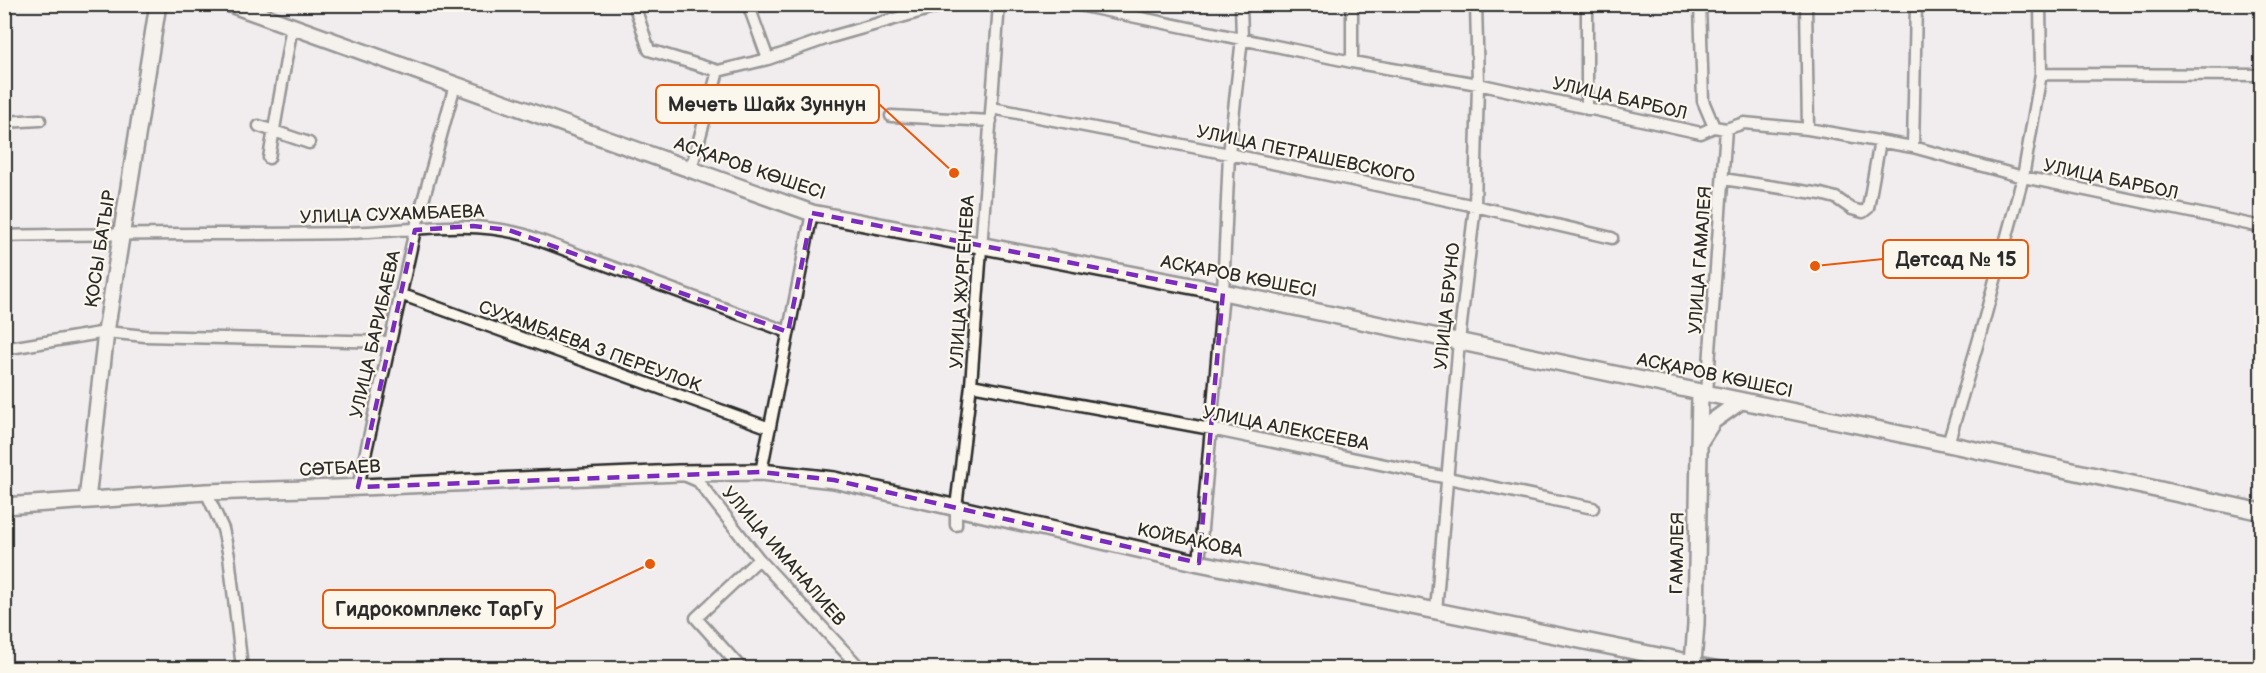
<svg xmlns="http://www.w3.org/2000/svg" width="2266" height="673" font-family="'Balsamiq Sans',sans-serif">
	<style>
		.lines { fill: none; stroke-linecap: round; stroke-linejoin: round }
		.street-casing { stroke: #2b2b2b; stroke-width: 15 }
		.secondary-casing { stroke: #2b2b2b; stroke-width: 20 }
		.street { stroke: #fbf7ec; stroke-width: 10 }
		.secondary { stroke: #fbf7ec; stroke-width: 15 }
		.marked { fill: none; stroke: #7b2cbf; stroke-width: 4.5; stroke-dasharray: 12 8; stroke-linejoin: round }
		.labels { text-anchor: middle; stroke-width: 4.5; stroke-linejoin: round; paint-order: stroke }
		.street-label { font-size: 18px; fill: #2b2b2b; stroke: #fbf7ec }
		.leader { fill: none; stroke: #e8590c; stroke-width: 2 }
		.callout-dot { fill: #e8590c; stroke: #fbf7ec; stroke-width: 2 }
		.callout { fill: #fbf7ec; stroke: #e8590c; stroke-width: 2 }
		.callout-label { font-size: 20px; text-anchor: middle; font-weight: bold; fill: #2b2b2b }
	</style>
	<rect width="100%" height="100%" fill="#f1edee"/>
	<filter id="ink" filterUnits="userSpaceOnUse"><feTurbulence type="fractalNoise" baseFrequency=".0167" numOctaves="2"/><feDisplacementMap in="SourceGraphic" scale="12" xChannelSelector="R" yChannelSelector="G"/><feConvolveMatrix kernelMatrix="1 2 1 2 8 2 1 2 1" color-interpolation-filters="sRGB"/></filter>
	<g filter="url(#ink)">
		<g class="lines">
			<g class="street-casing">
				<path id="street" d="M 634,4 L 649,50 L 718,71
					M 748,4 L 768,59
					M 1074,4 L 1352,62 L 1478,84 L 1701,133 L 1714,127 L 1726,129 L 1744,123 L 1808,129 L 1913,147 L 2023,177 L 2262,227
					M 1352,4 L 1352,62
					M 1587,4 L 1587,109
					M 1700,4 L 1703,101 L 1714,127
					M 1806,4 L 1808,129
					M 2041,74 L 2262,75
					M 992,108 L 1229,154 L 1475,206 L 1612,238
					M 891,116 L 991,121
					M 4,122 L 40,120
					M 259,126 L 309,143
					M 1913,147 L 1916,4
					M 269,158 L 292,26
					M 691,169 L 718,71 L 768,59 L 831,37 L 947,4
					M 1723,179 L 1821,194 L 1836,198 L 1852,209 L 1863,212 L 1868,208 L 1880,141
					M 4,236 C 119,233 233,235 347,233 C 407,232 466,218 525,235 L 788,332
					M 400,294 L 770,428
					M 4,349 L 106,332 L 145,336 L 389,342
					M 971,385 L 1211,429 L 1593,508
					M 1707,393 L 1726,129
					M 1948,444 L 1979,339 L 2023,177 L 2041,74 L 2040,4
					M 761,472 L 812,213
					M 684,475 L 698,481 L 759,559 L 860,668
					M 358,487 L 415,230 L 455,85
					M 206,492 L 223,529 L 229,556 L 242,668
					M 956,525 L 956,507 L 971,385 L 999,4
					M 1199,563 L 1223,292 L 1229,154 L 1242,38 L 1241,4
					M 1436,611 L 1459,341 L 1475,206 L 1478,84 L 1476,4
					M 741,668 L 696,618 L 759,559
					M 1693,668 L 1693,663 L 1723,668"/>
			</g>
			<g class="secondary-casing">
				<path id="secondary" d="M 230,4 L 812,213 L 1223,292 L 1948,444 L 2262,512
					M 1699,443 L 1713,421 L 1741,401
					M 87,500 L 106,332 L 158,4
					M 4,506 L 206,492 L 339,488 L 678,473 L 761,472 L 834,480 L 1199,563 L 1693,663 L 1696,624 L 1700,392"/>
			</g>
			<use href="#street" class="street"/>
			<use href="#secondary" class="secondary"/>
		</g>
	</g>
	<path d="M0 0H2266V673H0ZM 812,213 L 1223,292 L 1199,563 L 834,480 L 761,472 L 358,487 L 415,230 L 473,226 L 509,230 L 788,332 Z" fill="#f1edee" fill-opacity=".55" fill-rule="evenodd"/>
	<path class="marked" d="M 812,213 L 1223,292 L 1199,563 L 834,480 L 761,472 L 358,487 L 415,230 L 473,226 L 509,230 L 788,332 Z"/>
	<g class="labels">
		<g class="street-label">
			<text transform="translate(1620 98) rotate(13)" y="6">УЛИЦА БАРБОЛ</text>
			<text transform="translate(1306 154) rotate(12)" y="6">УЛИЦА ПЕТРАШЕВСКОГО</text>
			<text transform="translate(750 168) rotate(19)" y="6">АСҚАРОВ КӨШЕСІ</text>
			<text transform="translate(2111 179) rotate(12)" y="6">УЛИЦА БАРБОЛ</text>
			<text transform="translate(392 214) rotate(-2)" y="6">УЛИЦА СУХАМБАЕВА</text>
			<text transform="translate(100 249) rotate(-81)" y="6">ҚОСЫ БАТЫР</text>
			<text transform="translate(1700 260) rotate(-86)" y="6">УЛИЦА ГАМАЛЕЯ</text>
			<text transform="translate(1239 276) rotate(11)" y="6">АСҚАРОВ КӨШЕСІ</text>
			<text transform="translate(962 282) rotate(-86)" y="6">УЛИЦА ЖУРГЕНЕВА</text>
			<text transform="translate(1447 306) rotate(-84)" y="6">УЛИЦА БРУНО</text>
			<text transform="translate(375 334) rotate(-77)" y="6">УЛИЦА БАРИБАЕВА</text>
			<text transform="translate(590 346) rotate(20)" y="6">СУХАМБАЕВА 3 ПЕРЕУЛОК</text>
			<text transform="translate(1715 375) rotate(12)" y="6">АСҚАРОВ КӨШЕСІ</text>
			<text transform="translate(1286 428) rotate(11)" y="6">УЛИЦА АЛЕКСЕЕВА</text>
			<text transform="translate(340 468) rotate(-3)" y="6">СӘТБАЕВ</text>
			<text transform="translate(1190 540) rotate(12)" y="6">КОЙБАКОВА</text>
			<text transform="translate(1677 553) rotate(-89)" y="6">ГАМАЛЕЯ</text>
			<text transform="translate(784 556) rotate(49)" y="6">УЛИЦА ИМАНАЛИЕВ</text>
		</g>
	</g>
	<path class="leader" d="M954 173L879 104M1815 266L1883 259M650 564L555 609"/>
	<g class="callout-dot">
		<circle cx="954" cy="173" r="6"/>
		<circle cx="1815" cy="266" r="6"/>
		<circle cx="650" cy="564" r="6"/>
	</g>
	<g class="callout">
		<rect x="656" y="85" width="223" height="38" rx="6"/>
		<rect x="1883" y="240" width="145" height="38" rx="6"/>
		<rect x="323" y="590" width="232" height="38" rx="6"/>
	</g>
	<g class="callout-label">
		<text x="767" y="111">Мечеть Шайх Зуннун</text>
		<text x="1956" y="266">Детсад № 15</text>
		<text x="439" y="616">Гидрокомплекс ТарГу</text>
	</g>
	<rect width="2266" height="673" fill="none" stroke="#fbf7ec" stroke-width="24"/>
	<rect x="12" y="12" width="2242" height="649" fill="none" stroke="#2b2b2b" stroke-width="2" filter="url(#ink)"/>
</svg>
